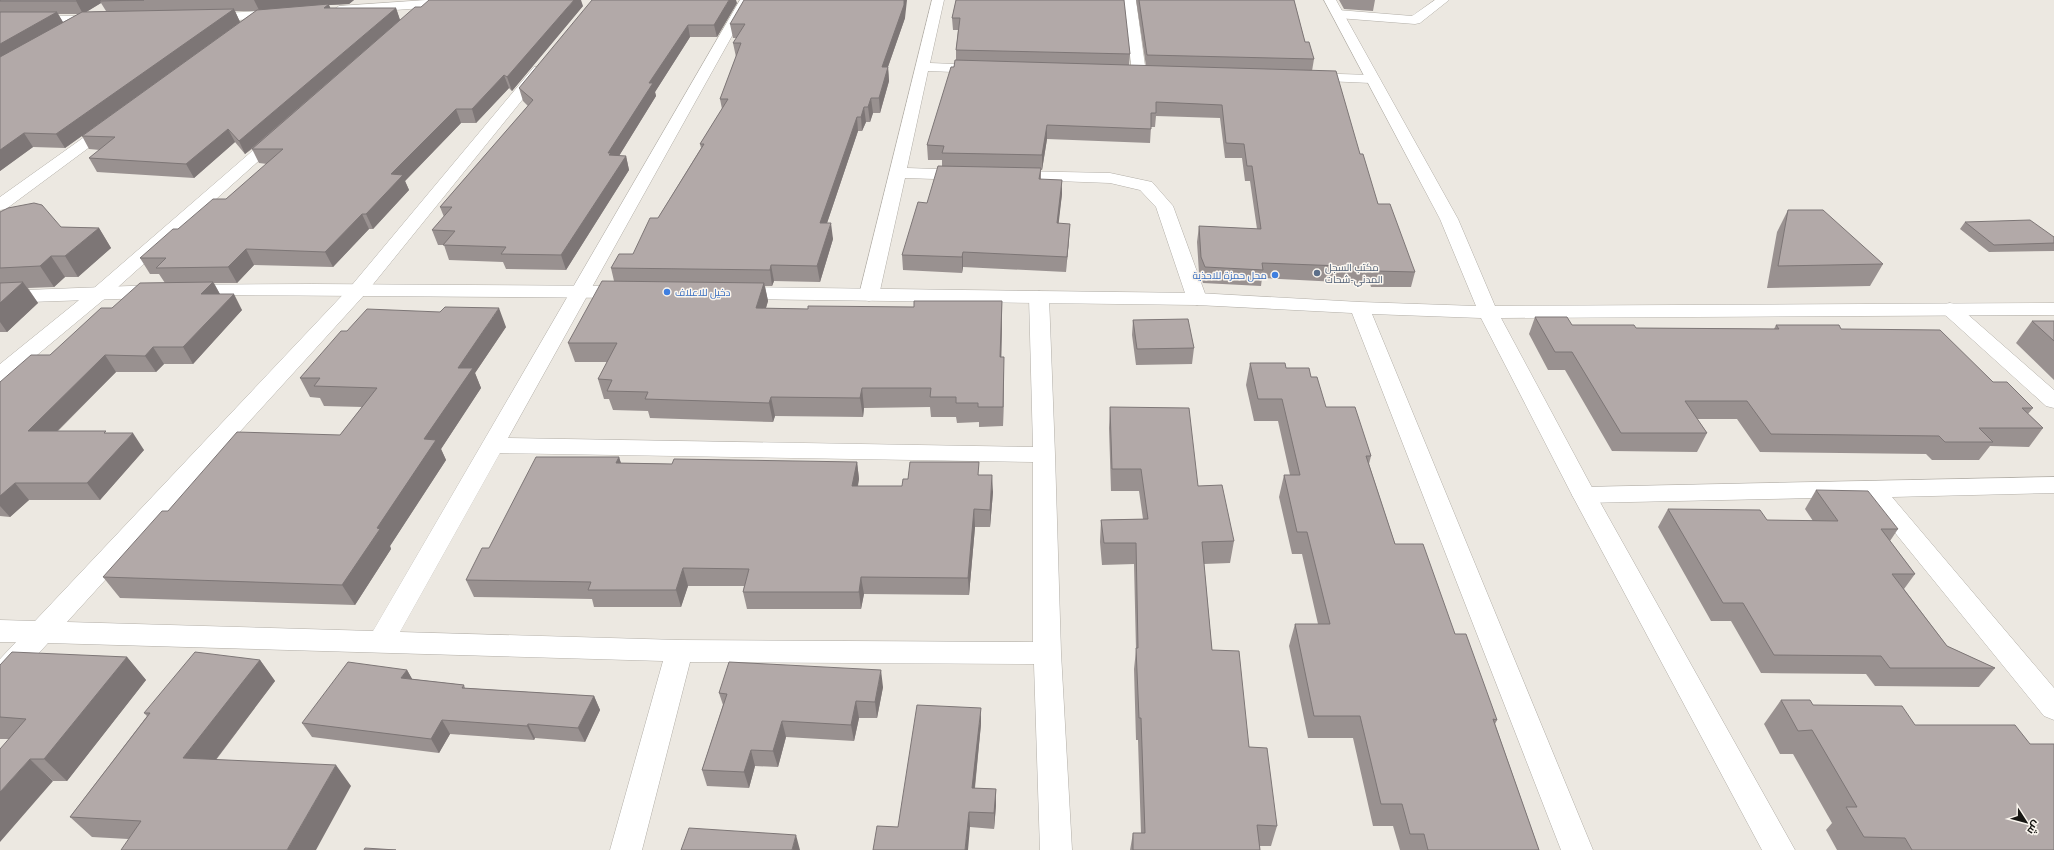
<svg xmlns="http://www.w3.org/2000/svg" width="2054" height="850" font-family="Lato,Cairo,sans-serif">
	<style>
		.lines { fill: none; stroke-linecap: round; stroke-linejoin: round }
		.minor-casing { stroke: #b2aea7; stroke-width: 1 }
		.tertiary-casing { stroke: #b2aea7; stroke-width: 1 }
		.minor { fill: #fff; fill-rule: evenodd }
		.tertiary { fill: #fff; fill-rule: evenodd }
		.wall { fill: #999190; fill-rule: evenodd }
		.shaded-wall { fill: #7d7676 }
		.building { fill: #b2a9a8; stroke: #7d7676 }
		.service-dot { fill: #5c6f8a; stroke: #faf5ee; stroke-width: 1.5 }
		.shop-dot { fill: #3f7fe0; stroke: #faf5ee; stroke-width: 1.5 }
		.labels { text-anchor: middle; stroke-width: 3; stroke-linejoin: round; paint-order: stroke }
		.service-label { font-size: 10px; fill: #4e5e75; stroke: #faf5ee; text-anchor: start }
		.shop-label { font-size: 10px; fill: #366cbe; stroke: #faf5ee; text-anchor: end }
	</style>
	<rect width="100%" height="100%" fill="#ece8e1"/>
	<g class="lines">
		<g class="minor-casing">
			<path id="minor" d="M 426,0 L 485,0 L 479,4 L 339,14 L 333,10 L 339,6 Z
				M 740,0 L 752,0 L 508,438 L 1033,447 L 1029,297 L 1032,293 L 1039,291 L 1046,293 L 1049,297 L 1055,455 L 1061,653 L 1072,850 L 1040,850 L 1034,664 L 690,662 L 642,850 L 610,850 L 663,661 L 48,643 L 10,685 L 0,688 L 0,659 L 16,642 L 0,642 L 0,620 L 35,621 L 352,285 L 534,67 L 544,67 L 546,70 L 544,73 L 366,293 L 67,622 L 373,631 ZM 500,453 L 1033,462 L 1033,642 L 679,640 L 400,632 Z
				M 932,0 L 944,0 L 930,63 L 979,65 L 984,66 L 986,69 L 984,72 L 979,73 L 928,71 L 907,168 L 965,170 L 971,172 L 973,175 L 971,178 L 965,180 L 905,178 L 879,295 L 876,299 L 869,301 L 862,299 L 859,295 Z
				M 1124,0 L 1136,0 L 1146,73 L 1144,76 L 1134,76 L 1132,73 Z
				M 1435,0 L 1449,0 L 1420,23 L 1415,24 L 1338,18 L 1332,14 L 1338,10 L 1412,16 Z
				M 279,10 L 284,11 L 285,14 L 284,17 L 209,22 L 203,18 L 209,14 Z
				M 0,15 L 97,16 L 103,20 L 97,24 L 0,23 Z
				M 1308,73 L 1371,75 L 1376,76 L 1378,79 L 1376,82 L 1371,83 L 1303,80 L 1301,77 L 1303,74 Z
				M 109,121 L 114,123 L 117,126 L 114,129 L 6,209 L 0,210 L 0,197 L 104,123 Z
				M 277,132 L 282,134 L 285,137 L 282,140 L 108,296 L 7,380 L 0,382 L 0,364 L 94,288 L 272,134 Z
				M 1012,171 L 1110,173 L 1152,182 L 1173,206 L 1207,299 L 1204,303 L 1197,305 L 1190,303 L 1187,299 L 1156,207 L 1140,190 L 1110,183 L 1006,179 L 1004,176 L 1006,173 Z
				M 1950,303 L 1957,305 L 2054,390 L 2054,408 L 2046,406 L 1943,313 L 1940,309 L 1943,305 Z
				M 2054,477 L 2054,493 L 1892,497 L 2054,688 L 2054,720 L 2044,716 L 1866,497 L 1584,503 L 1576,501 L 1572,495 L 1576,489 L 1584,487 Z"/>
		</g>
		<g class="tertiary-casing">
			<path id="tertiary" d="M 1324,0 L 1336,0 L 1458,219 L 1495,306 L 2054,303 L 2054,315 L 1501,318 L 1596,495 L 1795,850 L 1762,850 L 1572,495 L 1481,318 L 1372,314 L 1593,850 L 1561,850 L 1352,313 L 1197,305 L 737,299 L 730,297 L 727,293 L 730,289 L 737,287 L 1197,293 L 1360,302 L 1476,306 L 1440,219 Z
				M 312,284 L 625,286 L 632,288 L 635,292 L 632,296 L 625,298 L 234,295 L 0,303 L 0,291 L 156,285 Z"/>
		</g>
		<use href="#minor" class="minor"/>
		<use href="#tertiary" class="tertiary"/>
	</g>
	<path class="wall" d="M 0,0 L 354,0 L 349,4 L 329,5 L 330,8 L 396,8 L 400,20 L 583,6 L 512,91 L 509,88 L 476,123 L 461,123 L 405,181 L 409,190 L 373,229 L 369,229 L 333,267 L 254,265 L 237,283 L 214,283 L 220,294 L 242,310 L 193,364 L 164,364 L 156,372 L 116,372 L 58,431 L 108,433 L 144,450 L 100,500 L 29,500 L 10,517 L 0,516 L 0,382 L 50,355 L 112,308 L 165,283 L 159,274 L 150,274 L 140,258 L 178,229 L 226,199 L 267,164 L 259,163 L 252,149 L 245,154 L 235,142 L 194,178 L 97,172 L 89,158 L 100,150 L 89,149 L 82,136 L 65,148 L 33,147 L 0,171 ZM 101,3 L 106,11 L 86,12 ZM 235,11 L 256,11 L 240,22 ZM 58,14 L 79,14 L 63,22 Z
		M 956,0 L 1130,54 L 1129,65 L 1146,66 L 1136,0 L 1294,0 L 1305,42 L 1314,59 L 1312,71 L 1360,154 L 1378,204 L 1415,272 L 1411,287 L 1371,287 L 1370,284 L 1338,282 L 1262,278 L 1261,286 L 1203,283 L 1199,273 L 1197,242 L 1199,226 L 1257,229 L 1250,181 L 1245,181 L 1242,158 L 1225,158 L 1220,118 L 1156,116 L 1155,127 L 1151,127 L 1150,143 L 1047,139 L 1042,170 L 1041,170 L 1041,179 L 1062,194 L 1058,223 L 1069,239 L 1066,272 L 963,267 L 962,273 L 903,270 L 902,255 L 927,203 L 942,166 L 942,160 L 928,160 L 927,145 L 956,60 L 956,50 L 958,30 L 953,30 L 952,18 Z
		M 1339,0 L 1375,0 L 1373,11 L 1344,9 Z
		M 737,3 L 717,37 L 690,37 L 655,92 L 656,96 L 619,156 L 626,156 L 629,170 L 566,270 L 506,269 L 503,262 L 449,260 L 444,245 L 438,245 L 432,230 L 444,217 L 440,207 L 528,106 L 523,101 L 519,88 Z
		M 905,18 L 888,67 L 889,81 L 880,113 L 873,113 L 870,122 L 866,122 L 862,131 L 858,131 L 827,223 L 833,239 L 820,282 L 774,281 L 772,286 L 765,286 L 768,301 L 766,308 L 808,309 L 914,307 L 1002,301 L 1002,320 L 1001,357 L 1004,376 L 1003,426 L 979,427 L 979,422 L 957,423 L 956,417 L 931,417 L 930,407 L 864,408 L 863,417 L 775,416 L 773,422 L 650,418 L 648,411 L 613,410 L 609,399 L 604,399 L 598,379 L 607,362 L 575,362 L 568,343 L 614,281 L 611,268 L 633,254 L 658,218 L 701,148 L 700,144 L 722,109 L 720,99 L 736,57 L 733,43 L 737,38 L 733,38 L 730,24 Z
		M 1788,210 L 1883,264 L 1870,286 L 1767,288 L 1777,232 Z
		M 0,212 L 61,227 L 99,228 L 111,248 L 78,277 L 65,277 L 54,287 L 28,288 L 38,303 L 7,332 L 0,332 Z
		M 1965,222 L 2054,237 L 2054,251 L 1989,252 L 1960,229 Z
		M 1535,317 L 1572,325 L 1636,328 L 1774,329 L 1776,325 L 1841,329 L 1993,382 L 2033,408 L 2028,414 L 2043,428 L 2029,447 L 1990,446 L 1979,460 L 1932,460 L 1926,454 L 1760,452 L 1737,419 L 1697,419 L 1707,433 L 1697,452 L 1612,451 L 1565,370 L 1548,370 L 1529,334 Z
		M 1133,320 L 1194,348 L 1192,364 L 1136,365 L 1132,335 Z
		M 2032,321 L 2054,321 L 2054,380 L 2016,343 Z
		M 506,327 L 475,373 L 481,388 L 441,449 L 446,460 L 390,546 L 391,549 L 355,605 L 120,598 L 103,577 L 340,435 L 362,407 L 324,406 L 320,398 L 310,397 L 300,378 L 347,331 Z
		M 1250,363 L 1286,368 L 1311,377 L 1326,407 L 1371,456 L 1369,464 L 1395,544 L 1455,634 L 1497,720 L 1495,724 L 1539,850 L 1400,850 L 1393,826 L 1373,826 L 1353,738 L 1308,738 L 1289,646 L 1295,624 L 1318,624 L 1302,554 L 1292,554 L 1279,497 L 1284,475 L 1290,475 L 1278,421 L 1254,421 L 1246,385 Z
		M 1110,407 L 1198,486 L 1234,541 L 1230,563 L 1204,564 L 1212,650 L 1249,747 L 1277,826 L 1271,846 L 1260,846 L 1260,850 L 1130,850 L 1133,833 L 1141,833 L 1138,740 L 1136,740 L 1134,669 L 1136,650 L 1134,564 L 1102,565 L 1100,542 L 1101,520 L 1143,519 L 1139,491 L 1111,491 L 1109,428 Z
		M 619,457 L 621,463 L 672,464 L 857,462 L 859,479 L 858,486 L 902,486 L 979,475 L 993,492 L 990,527 L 975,527 L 969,595 L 864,594 L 861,609 L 747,609 L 743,592 L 744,586 L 688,586 L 681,607 L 594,607 L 592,599 L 474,597 L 466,580 Z
		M 1816,490 L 1898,529 L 1890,541 L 1915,574 L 1904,589 L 1947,646 L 1995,668 L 1979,687 L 1875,686 L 1866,674 L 1761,673 L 1731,621 L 1711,621 L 1658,527 L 1668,509 L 1767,520 L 1813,521 L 1805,509 Z
		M 127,657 L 146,680 L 67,781 L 53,781 L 8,739 L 0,739 L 0,665 Z
		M 260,660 L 275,681 L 216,760 L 351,786 L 128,839 L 92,837 L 70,817 L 147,716 L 144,713 Z
		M 407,670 L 412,679 L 464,685 L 465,688 L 594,696 L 600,710 L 585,742 L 535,738 L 534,740 L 450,734 L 439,753 L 312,737 L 302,723 Z
		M 883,687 L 877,718 L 859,718 L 854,741 L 786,737 L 778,767 L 755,766 L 749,788 L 707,786 L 702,770 L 723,705 L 719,693 Z
		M 1781,700 L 1813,705 L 1915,725 L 2054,850 L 1837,850 L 1826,830 L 1832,823 L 1793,754 L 1780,754 L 1764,724 Z
		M 981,724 L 975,788 L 996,789 L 996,805 L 994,829 L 970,827 L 898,827 Z"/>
	<path class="shaded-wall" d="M 77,0 L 106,0 L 100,1 L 101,3 L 83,14 L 76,1 Z
		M 254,0 L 354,0 L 349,4 L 329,5 L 334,16 L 259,10 Z
		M 574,0 L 581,0 L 583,6 L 512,91 L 507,77 Z
		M 729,0 L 736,0 L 737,3 L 717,37 L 714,25 Z
		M 904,0 L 907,0 L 905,18 L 883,81 L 882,67 Z
		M 396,8 L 400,20 L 245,154 L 239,141 Z
		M 234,9 L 240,22 L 65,148 L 56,134 Z
		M 57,12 L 64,24 L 0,62 L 0,44 Z
		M 688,25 L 690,37 L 655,92 L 656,96 L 614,164 L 608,153 L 649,83 Z
		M 888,67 L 889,81 L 880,113 L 879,98 Z
		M 504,75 L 509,88 L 476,123 L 472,109 Z
		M 871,98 L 873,113 L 870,122 L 868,107 Z
		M 864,107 L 866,122 L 862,131 L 861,117 Z
		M 456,109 L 461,123 L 405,181 L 409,190 L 373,229 L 366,214 L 391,174 Z
		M 857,117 L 858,131 L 822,238 L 820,223 Z
		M 1047,125 L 1047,139 L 1042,170 L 1042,155 Z
		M 228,129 L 235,142 L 194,178 L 186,164 Z
		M 24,133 L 33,147 L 0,171 L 0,150 Z
		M 626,156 L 629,170 L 566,270 L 561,255 Z
		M 1062,180 L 1062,194 L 1057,238 L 1057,223 Z
		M 362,214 L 369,229 L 333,267 L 325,252 Z
		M 831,223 L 833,239 L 820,282 L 817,266 Z
		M 1070,224 L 1069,239 L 1066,272 L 1067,257 Z
		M 99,228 L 111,248 L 78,277 L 65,256 Z
		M 246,249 L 254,265 L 237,283 L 228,267 Z
		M 963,252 L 963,267 L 962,273 L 962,257 Z
		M 51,256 L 65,277 L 54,287 L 40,266 Z
		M 771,265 L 774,281 L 772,286 L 770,270 Z
		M 23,282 L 38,303 L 7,332 L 0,322 L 0,303 Z
		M 213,282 L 222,298 L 201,294 Z
		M 764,283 L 768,301 L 760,327 L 756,308 Z
		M 234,294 L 242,310 L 193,364 L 183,347 Z
		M 1002,301 L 1002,320 L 1001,376 L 1000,357 Z
		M 499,308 L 506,327 L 475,373 L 481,388 L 441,449 L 446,460 L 390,546 L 391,549 L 355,605 L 342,585 L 377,528 L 424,439 L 458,368 Z
		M 153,347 L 164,364 L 156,372 L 145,356 Z
		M 105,355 L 116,372 L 41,447 L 28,431 Z
		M 1004,357 L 1004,376 L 1003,426 L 1003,407 Z
		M 862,388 L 864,408 L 863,417 L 860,398 Z
		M 771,397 L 775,416 L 773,422 L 769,403 Z
		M 133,433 L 144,450 L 100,500 L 87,483 Z
		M 619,457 L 624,474 L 616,463 Z
		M 857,462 L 859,479 L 854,503 L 852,486 Z
		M 992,475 L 993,492 L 990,527 L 990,510 Z
		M 15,483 L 29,500 L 10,517 L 0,506 L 0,496 Z
		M 974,509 L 975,527 L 969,595 L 968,578 Z
		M 683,568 L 688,586 L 681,607 L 676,590 Z
		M 861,577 L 864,594 L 861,609 L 859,592 Z
		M 127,657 L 146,680 L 67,781 L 44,759 Z
		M 260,660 L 275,681 L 201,779 L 183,758 Z
		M 407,670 L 415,684 L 401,678 Z
		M 881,670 L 883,687 L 877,718 L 875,702 Z
		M 594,696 L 600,710 L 585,742 L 578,728 Z
		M 856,701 L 859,718 L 854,741 L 851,725 Z
		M 981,708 L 981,724 L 973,804 L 972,788 Z
		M 442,720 L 450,734 L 439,753 L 431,739 Z
		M 782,721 L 786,737 L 778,767 L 773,751 Z
		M 528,724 L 535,738 L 534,740 L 527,726 Z
		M 751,750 L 755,766 L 749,788 L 744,772 Z
		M 30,759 L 53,781 L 0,842 L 0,792 Z
		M 336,765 L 351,786 L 316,850 L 287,850 Z
		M 996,789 L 996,805 L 994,829 L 994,813 Z
		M 969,812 L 970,827 L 968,850 L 965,850 Z
		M 796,835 L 800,850 L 792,850 Z"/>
	<path class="building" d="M 0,0 L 77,0 L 76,1 L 0,1 Z
		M 101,0 L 144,0 L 100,1 Z
		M 429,0 L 574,0 L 507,77 L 504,75 L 472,109 L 456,109 L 391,174 L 403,175 L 366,214 L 362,214 L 325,252 L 246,249 L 228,267 L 156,268 L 166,258 L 140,258 L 173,229 L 178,229 L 213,199 L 226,199 L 283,149 L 252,149 L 415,7 L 421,7 Z
		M 592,0 L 729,0 L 714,25 L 688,25 L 649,83 L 653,83 L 608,153 L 611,153 L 609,155 L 626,156 L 561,255 L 501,254 L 506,247 L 443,245 L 455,231 L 432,230 L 452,207 L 440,207 L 533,100 L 519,88 Z
		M 744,0 L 904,0 L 904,5 L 882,67 L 888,67 L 879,98 L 871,98 L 868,107 L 864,107 L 861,117 L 857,117 L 820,223 L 831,223 L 817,266 L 771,265 L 770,270 L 611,268 L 619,254 L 633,254 L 650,218 L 658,218 L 704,144 L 700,144 L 728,99 L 720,99 L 741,43 L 733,43 L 745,24 L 730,24 Z
		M 956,0 L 1124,0 L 1130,54 L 956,50 L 960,18 L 952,18 Z
		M 1139,0 L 1294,0 L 1305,42 L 1309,42 L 1314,59 L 1147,55 Z
		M 329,4 L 324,8 L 396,8 L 239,141 L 228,129 L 186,164 L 89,158 L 115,137 L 82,136 L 257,10 Z
		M 234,9 L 56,134 L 24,133 L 0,150 L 0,57 L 82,12 Z
		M 0,12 L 57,12 L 0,44 Z
		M 955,60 L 1336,71 L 1360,154 L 1363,154 L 1378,204 L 1390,204 L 1415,272 L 1375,271 L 1374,268 L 1342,266 L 1262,263 L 1263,270 L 1205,267 L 1201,257 L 1199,226 L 1261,229 L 1252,166 L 1247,166 L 1244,144 L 1226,143 L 1222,105 L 1156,102 L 1156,113 L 1151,113 L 1151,129 L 1047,125 L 1042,155 L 942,153 L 944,146 L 927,145 L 951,67 L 954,67 Z
		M 938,166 L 1041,168 L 1039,179 L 1062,180 L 1057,223 L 1070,224 L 1067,257 L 963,252 L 962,257 L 902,255 L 918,202 L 927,203 Z
		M 34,203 L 42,205 L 61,227 L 99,228 L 65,256 L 51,256 L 40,266 L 0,268 L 0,212 L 8,208 Z
		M 1788,210 L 1823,210 L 1883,264 L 1778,266 Z
		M 2030,220 L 2054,237 L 2054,243 L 1994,245 L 1965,222 Z
		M 602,281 L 764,283 L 756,308 L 808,309 L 808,306 L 914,307 L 914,301 L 1002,301 L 1000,357 L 1004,357 L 1003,407 L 978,407 L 978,403 L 956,403 L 956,397 L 930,397 L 931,388 L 862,388 L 860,398 L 771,397 L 769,403 L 645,399 L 648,392 L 607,391 L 612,380 L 598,379 L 617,343 L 568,343 Z
		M 23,282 L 0,303 L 0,283 Z
		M 213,282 L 201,294 L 234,294 L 183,347 L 153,347 L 145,356 L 105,355 L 28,431 L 106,431 L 104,433 L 133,433 L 87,483 L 15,483 L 0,496 L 0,382 L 31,355 L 50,355 L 101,308 L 112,308 L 140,283 Z
		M 445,307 L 499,308 L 458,368 L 473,368 L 424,439 L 436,440 L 377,528 L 380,529 L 342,585 L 103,577 L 162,511 L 168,511 L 237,432 L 340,435 L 377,388 L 314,386 L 320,378 L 300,378 L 341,331 L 347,331 L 367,309 L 440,312 Z
		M 1535,317 L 1567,317 L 1572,325 L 1634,325 L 1636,328 L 1779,329 L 1776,325 L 1839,325 L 1841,329 L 1940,330 L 1993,382 L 2007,382 L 2033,408 L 2022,408 L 2043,428 L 1979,428 L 1993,442 L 1945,442 L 1939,436 L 1771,434 L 1747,401 L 1685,401 L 1707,433 L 1621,433 L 1572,352 L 1555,352 Z
		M 1188,319 L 1194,348 L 1137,349 L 1133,320 Z
		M 2032,321 L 2054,321 L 2054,341 Z
		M 1250,363 L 1285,363 L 1286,368 L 1309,368 L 1311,377 L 1317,377 L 1326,407 L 1355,407 L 1371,456 L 1366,456 L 1395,544 L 1423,544 L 1455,634 L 1466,634 L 1497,720 L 1493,719 L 1539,850 L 1428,850 L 1424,834 L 1410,834 L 1402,804 L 1381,804 L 1360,716 L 1314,716 L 1295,624 L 1330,624 L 1307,532 L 1297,532 L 1284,475 L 1300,475 L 1282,399 L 1258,399 Z
		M 1110,407 L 1189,408 L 1198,486 L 1222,485 L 1234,541 L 1202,542 L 1212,650 L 1239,651 L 1249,747 L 1267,748 L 1277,826 L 1257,825 L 1260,850 L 1133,850 L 1133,833 L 1145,833 L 1141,718 L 1139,718 L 1136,648 L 1138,648 L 1136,543 L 1104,543 L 1101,520 L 1148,519 L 1141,469 L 1112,469 Z
		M 536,457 L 619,457 L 616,463 L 672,464 L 674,459 L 857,462 L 852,486 L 902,486 L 903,479 L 908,479 L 910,462 L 979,462 L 978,475 L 992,475 L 990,510 L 974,509 L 968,578 L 861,577 L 859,592 L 743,592 L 749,569 L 683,568 L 676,590 L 588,590 L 591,582 L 466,580 L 482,548 L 489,548 Z
		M 1816,490 L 1868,491 L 1898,529 L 1881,529 L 1915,574 L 1892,574 L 1947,646 L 1995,668 L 1890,668 L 1881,656 L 1774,655 L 1743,603 L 1723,603 L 1668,509 L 1760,510 L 1767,520 L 1838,521 Z
		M 12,652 L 127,657 L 44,759 L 30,759 L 0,792 L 0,749 L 26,719 L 0,717 L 0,665 Z
		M 195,652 L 260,660 L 183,758 L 336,765 L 287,850 L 121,850 L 141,821 L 70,817 L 150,713 L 144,713 Z
		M 348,662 L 407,670 L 401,678 L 464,685 L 462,688 L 594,696 L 578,728 L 528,724 L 527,726 L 442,720 L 431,739 L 302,723 Z
		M 729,662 L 881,670 L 875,702 L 856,701 L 851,725 L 782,721 L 773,751 L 751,750 L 744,772 L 702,770 L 727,694 L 719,693 Z
		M 1781,700 L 1810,700 L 1813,705 L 1902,706 L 1915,725 L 2015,725 L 2030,744 L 2054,744 L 2054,850 L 1912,850 L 1905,838 L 1864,837 L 1846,807 L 1857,807 L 1812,730 L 1798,731 Z
		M 917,705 L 981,708 L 972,788 L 996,789 L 994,813 L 969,812 L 965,850 L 873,850 L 877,826 L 898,827 Z
		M 689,828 L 796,835 L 792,850 L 681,850 Z
		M 365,848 L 396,850 L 364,850 Z"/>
	<circle class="service-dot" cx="1317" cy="273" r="4"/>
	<g class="shop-dot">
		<circle cx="1275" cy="275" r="4"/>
		<circle cx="667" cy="292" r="4"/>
	</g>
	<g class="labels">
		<g class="service-label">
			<text x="1325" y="271">مكتب السجل<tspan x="1325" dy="12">المدني-شحات</tspan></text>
		</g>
		<g class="shop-label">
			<text x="1267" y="279">محل حمزة للاحذية</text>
			<text x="675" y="296" text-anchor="start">دخيل للاعلاف</text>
		</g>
	</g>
	<g transform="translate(2026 822) rotate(126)" stroke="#faf5ee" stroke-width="3" paint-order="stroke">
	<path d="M0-3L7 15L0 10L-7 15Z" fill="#171613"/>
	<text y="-6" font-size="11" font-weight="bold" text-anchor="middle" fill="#171613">ش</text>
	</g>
</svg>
